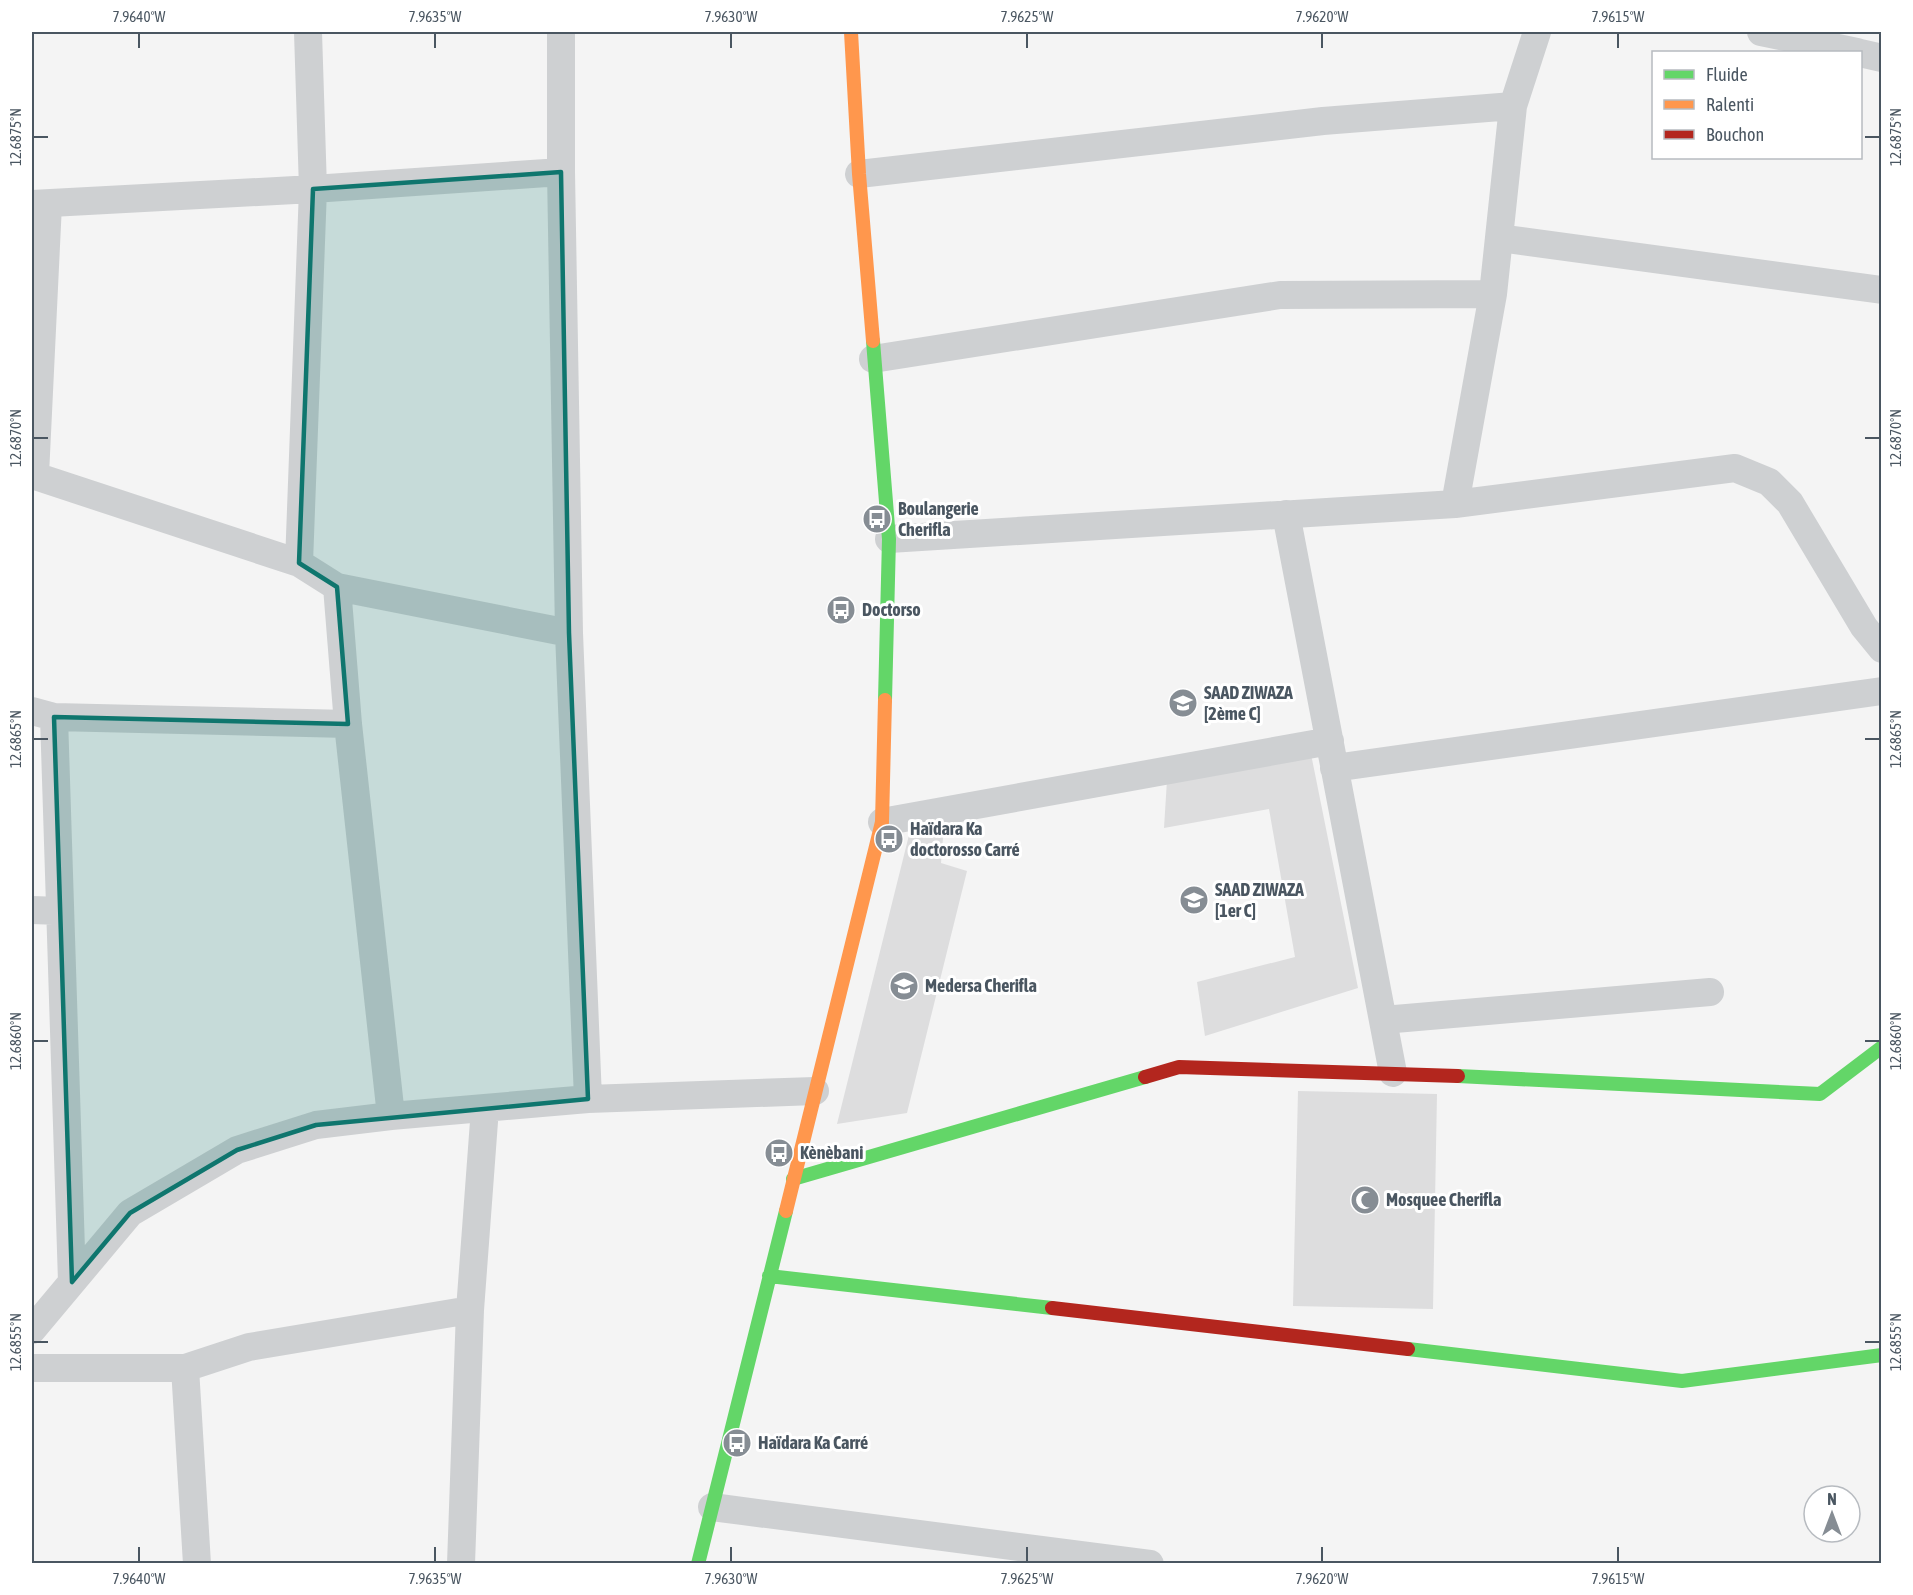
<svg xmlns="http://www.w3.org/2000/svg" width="1913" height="1595" font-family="'Asap Condensed',sans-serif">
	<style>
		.building { fill: #ddddde }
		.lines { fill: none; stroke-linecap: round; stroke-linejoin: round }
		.street { stroke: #ced0d2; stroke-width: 28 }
		.fast { stroke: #63d668; stroke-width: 14 }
		.slow { stroke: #ff974d; stroke-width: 14 }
		.jam { stroke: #b3261e; stroke-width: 14 }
		.marked { fill: #0f766e; fill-opacity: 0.2; stroke: #0f766e; stroke-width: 4.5; stroke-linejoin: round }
		.ticks { fill: none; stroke: #4a5661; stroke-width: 2 }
		.labels { text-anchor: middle; stroke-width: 6; stroke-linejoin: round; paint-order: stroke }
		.poi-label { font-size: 18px; font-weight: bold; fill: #4a5661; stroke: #fff; text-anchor: start }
		.neatline { fill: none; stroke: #4a5661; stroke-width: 2 }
		.ticks-label { font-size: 15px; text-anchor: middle; fill: #4a5661 }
	</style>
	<rect width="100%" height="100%" fill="#f4f4f4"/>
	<path class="building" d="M 1311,754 L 1358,988 L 1205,1036 L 1197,982 L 1295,957 L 1269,809 L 1164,828 L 1167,780 Z
		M 944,825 L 941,863 L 967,871 L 907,1113 L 837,1124 L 911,827 Z
		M 1298,1091 L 1437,1094 L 1433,1309 L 1293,1306 Z"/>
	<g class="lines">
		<path class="street" d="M 561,32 L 561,172 L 569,633 L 588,1099
			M 1761,32 L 1857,52
			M 1860,53 L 1882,58
			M 859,174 L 1323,121 L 1513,106
			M 32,204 L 313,189 L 561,172
			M 1499,238 L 1882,290
			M 873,359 L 1280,295 L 1493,294
			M 32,475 L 299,563 L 337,587 L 569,633
			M 35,475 L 48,204
			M 1455,504 L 1493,294 L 1513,106 L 1537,32
			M 1286,514 L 1393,1073
			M 889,539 L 1455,504 L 1735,468 L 1769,482 L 1790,503 L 1864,627 L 1882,649
			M 299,563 L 313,189 L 308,32
			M 337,587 L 348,724 L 391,1116
			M 32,711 L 54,717 L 348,724
			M 54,717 L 72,1282
			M 1334,768 L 1882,691
			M 882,822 L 1330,741
			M 32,910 L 60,911
			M 1383,1020 L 1710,992
			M 32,1330 L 130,1213 L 237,1150 L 316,1125 L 391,1116 L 588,1099 L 815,1091
			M 32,1368 L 185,1368 L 249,1347 L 470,1310
			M 185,1368 L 197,1564
			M 712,1507 L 1150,1564
			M 461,1564 L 470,1310 L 485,1108"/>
		<path class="fast" d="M 873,341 L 889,539 L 885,700
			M 1458,1076 L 1820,1094 L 1882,1047
			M 793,1179 L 1145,1077
			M 769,1276 L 1052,1308
			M 1408,1349 L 1682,1381 L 1882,1355
			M 698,1564 L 786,1211"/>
		<path class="slow" d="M 851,32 L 859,174 L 873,341
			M 786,1211 L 882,822 L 885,700"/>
		<path class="jam" d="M 1145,1077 L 1179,1067 L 1458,1076
			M 1052,1308 L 1408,1349"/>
	</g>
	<path class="marked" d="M 561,172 L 569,633 L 588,1099 L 316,1125 L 237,1150 L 130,1213 L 72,1282 L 54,717 L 348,724 L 337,587 L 299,563 L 313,189 Z"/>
	<path class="ticks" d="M 139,33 L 139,48M 435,33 L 435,48M 731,33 L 731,48M 1027,33 L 1027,48M 1322,33 L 1322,48M 1618,33 L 1618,48M 33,137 L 48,137M 1865,137 L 1880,137M 33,438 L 48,438M 1865,438 L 1880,438M 33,739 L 48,739M 1865,739 L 1880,739M 33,1041 L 48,1041M 1865,1041 L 1880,1041M 33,1342 L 48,1342M 1865,1342 L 1880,1342M 139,1547 L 139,1562M 435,1547 L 435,1562M 731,1547 L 731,1562M 1027,1547 L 1027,1562M 1322,1547 L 1322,1562M 1618,1547 L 1618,1562"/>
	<defs>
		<g id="bus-disc" transform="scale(1.5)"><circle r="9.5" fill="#868d94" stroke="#fff"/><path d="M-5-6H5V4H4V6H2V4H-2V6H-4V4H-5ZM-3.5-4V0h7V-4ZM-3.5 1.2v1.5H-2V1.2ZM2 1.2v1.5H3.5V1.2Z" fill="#fff"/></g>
		<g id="school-disc" transform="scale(1.5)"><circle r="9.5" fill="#868d94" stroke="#fff"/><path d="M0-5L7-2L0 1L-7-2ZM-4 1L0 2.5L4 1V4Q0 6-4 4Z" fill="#fff"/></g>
		<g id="mosque-disc" transform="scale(1.5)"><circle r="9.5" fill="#868d94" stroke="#fff"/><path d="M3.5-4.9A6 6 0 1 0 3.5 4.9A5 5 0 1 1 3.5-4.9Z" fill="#fff"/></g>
	</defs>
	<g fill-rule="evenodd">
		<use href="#bus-disc" x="877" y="519"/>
		<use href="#bus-disc" x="841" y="610"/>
		<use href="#school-disc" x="1183" y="703"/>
		<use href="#bus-disc" x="889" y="839"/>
		<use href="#school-disc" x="1194" y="900"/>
		<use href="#school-disc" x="904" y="986"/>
		<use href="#bus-disc" x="779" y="1153"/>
		<use href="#mosque-disc" x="1365" y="1200"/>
		<use href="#bus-disc" x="737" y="1443"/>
	</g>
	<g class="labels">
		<g class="poi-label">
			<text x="898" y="515">Boulangerie<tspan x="898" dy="21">Cherifla</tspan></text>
			<text x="862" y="616">Doctorso</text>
			<text x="1204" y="699">SAAD ZIWAZA<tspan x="1204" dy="21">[2ème C]</tspan></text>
			<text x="910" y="835">Haïdara Ka<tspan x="910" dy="21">doctorosso Carré</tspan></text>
			<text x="1215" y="896">SAAD ZIWAZA<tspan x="1215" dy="21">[1er C]</tspan></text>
			<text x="925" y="992">Medersa Cherifla</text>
			<text x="800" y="1159">Kènèbani</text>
			<text x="1386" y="1206">Mosquee Cherifla</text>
			<text x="758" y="1449">Haïdara Ka Carré</text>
		</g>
	</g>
	<rect width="1913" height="1595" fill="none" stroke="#ffffff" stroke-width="66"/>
	<rect x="1652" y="51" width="210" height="108" fill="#ffffff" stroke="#b7bbc0" stroke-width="1.5"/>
	<rect x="1664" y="70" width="30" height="9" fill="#63d668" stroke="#b7bbc0" stroke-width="1.5"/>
	<text x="1706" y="81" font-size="18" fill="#4a5661">Fluide</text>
	<rect x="1664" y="100" width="30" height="9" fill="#ff974d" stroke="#b7bbc0" stroke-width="1.5"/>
	<text x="1706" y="111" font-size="18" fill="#4a5661">Ralenti</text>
	<rect x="1664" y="130" width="30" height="9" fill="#b3261e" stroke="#b7bbc0" stroke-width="1.5"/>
	<text x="1706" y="141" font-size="18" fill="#4a5661">Bouchon</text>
	<g transform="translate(1832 1514)"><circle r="28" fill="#ffffff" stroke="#b7bbc0" stroke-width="1.5"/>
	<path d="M0-4.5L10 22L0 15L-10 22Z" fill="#868d94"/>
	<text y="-9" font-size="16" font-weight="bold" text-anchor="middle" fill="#4a5661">N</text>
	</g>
	<rect x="33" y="33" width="1847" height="1529" class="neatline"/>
	<g class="ticks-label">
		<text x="139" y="22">7.9640°W</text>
		<text x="435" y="22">7.9635°W</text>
		<text x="731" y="22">7.9630°W</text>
		<text x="1027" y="22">7.9625°W</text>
		<text x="1322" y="22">7.9620°W</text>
		<text x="1618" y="22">7.9615°W</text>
		<text transform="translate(16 137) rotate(-90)" y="5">12.6875°N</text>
		<text transform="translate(1896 137) rotate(-90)" y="5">12.6875°N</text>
		<text transform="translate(16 438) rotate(-90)" y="5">12.6870°N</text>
		<text transform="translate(1896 438) rotate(-90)" y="5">12.6870°N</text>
		<text transform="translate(16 739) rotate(-90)" y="5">12.6865°N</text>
		<text transform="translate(1896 739) rotate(-90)" y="5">12.6865°N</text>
		<text transform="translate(16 1041) rotate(-90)" y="5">12.6860°N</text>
		<text transform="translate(1896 1041) rotate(-90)" y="5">12.6860°N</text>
		<text transform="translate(16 1342) rotate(-90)" y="5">12.6855°N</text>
		<text transform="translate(1896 1342) rotate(-90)" y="5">12.6855°N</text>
		<text x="139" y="1584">7.9640°W</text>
		<text x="435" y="1584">7.9635°W</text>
		<text x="731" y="1584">7.9630°W</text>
		<text x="1027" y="1584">7.9625°W</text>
		<text x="1322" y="1584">7.9620°W</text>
		<text x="1618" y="1584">7.9615°W</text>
	</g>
</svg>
